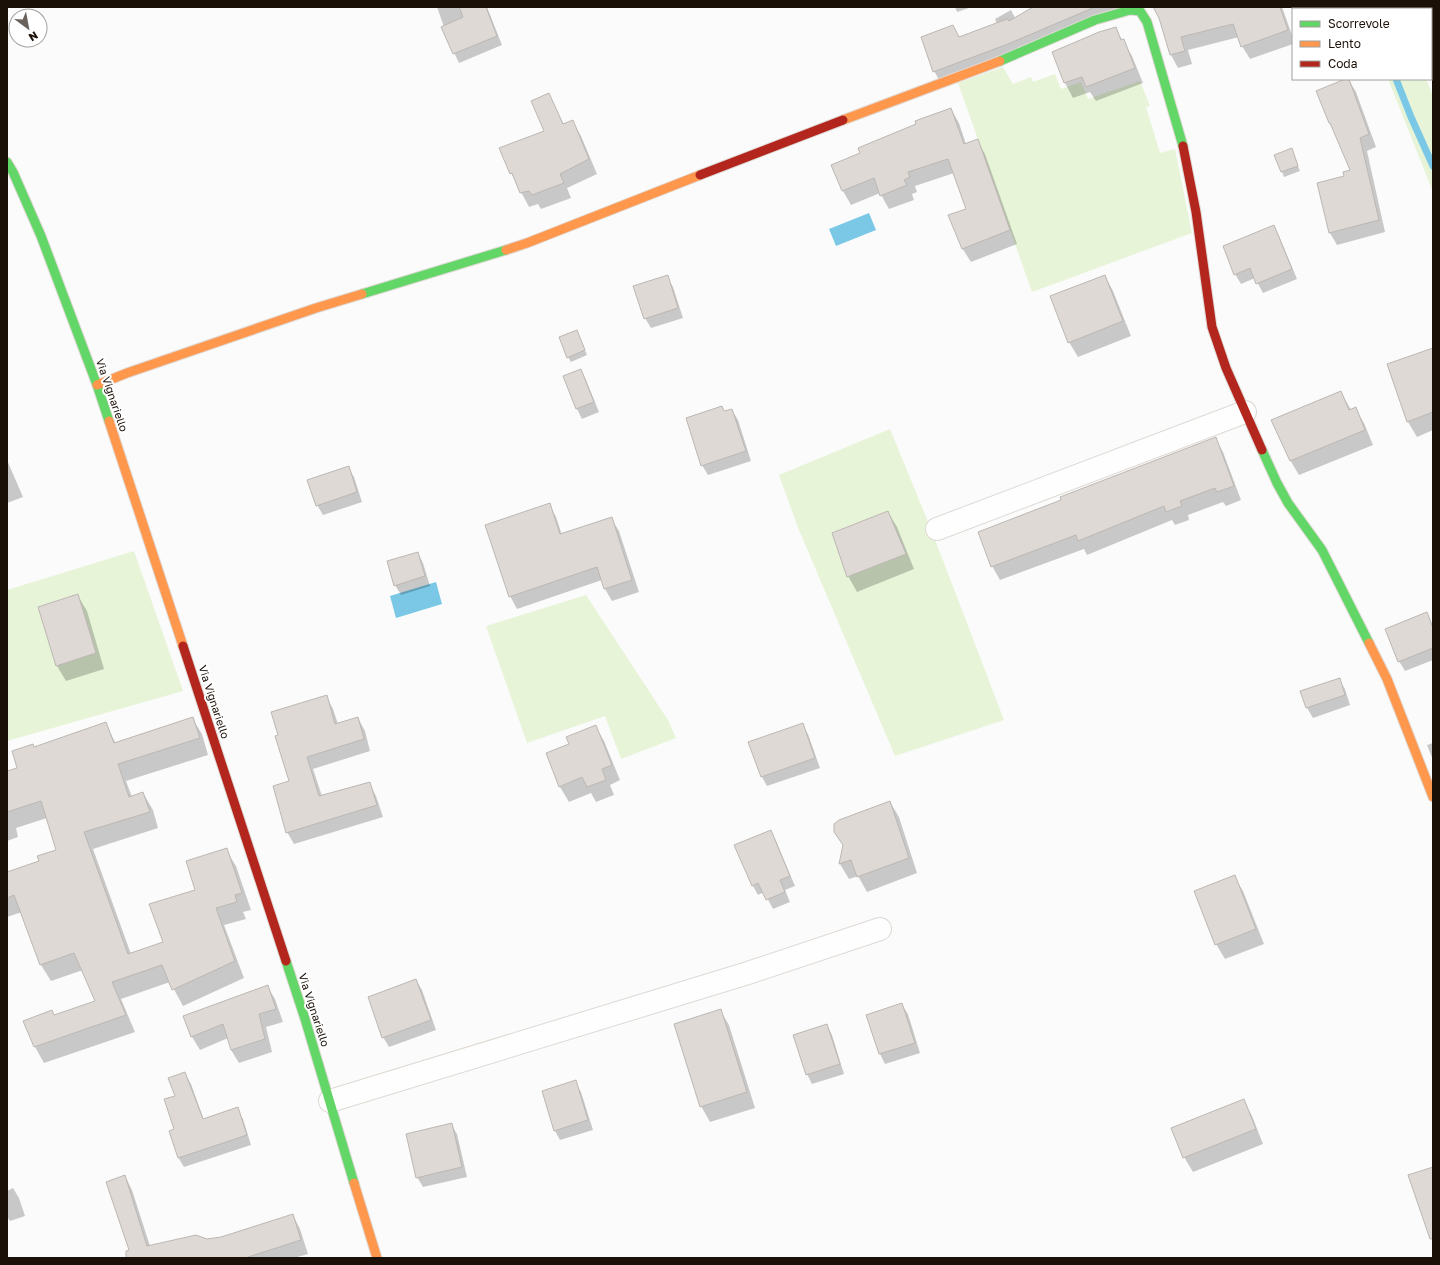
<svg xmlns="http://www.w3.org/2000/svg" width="1440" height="1265" font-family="'Golos Text',sans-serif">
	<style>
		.green { fill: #e7f4d8 }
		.water { fill: #7ac8e6 }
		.shadow { fill: #0003 }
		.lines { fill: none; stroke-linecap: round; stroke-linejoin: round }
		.stream { stroke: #7ac8e6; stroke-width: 7 }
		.building { fill: #dfd9d5; stroke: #bcb7b2 }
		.street-casing { stroke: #dfd9d4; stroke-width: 24 }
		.fast-casing { stroke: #dfd9d4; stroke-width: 11 }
		.slow-casing { stroke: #dfd9d4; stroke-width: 11 }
		.jam-casing { stroke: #dfd9d4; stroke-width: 11 }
		.street { stroke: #fefefe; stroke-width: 22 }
		.fast { stroke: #63d668; stroke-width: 9 }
		.slow { stroke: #ff974d; stroke-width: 9 }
		.jam { stroke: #b3261e; stroke-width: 9 }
		.labels { text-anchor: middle; stroke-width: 4; stroke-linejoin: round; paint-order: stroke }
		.street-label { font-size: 11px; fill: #1b1008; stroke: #fff }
	</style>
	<rect width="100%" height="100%" fill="#fbfbfb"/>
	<path class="green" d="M 1003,67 L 1013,84 L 1031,77 L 1033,82 L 1055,74 L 1061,89 L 1081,82 L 1088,99 L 1140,81 L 1150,106 L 1146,107 L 1160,153 L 1175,149 L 1192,233 L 1032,292 L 958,83 Z
		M 1388,79 L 1426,79 L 1433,96 L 1433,192 Z
		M 890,429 L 931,529 L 1004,720 L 895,756 L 799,530 L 779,475 Z
		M 134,551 L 183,691 L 7,741 L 7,590 Z
		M 586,595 L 668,720 L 676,738 L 621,759 L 605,716 L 527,743 L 486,626 Z"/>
	<path class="water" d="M 869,213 L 876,230 L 836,246 L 829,229 Z
		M 436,582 L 442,604 L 396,618 L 390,596 Z"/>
	<path class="shadow" d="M 437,7 L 487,7 L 502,45 L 459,63 L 442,27 L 444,27 Z
		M 955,7 L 972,7 L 957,12 Z
		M 1035,7 L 1132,7 L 941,83 L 934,71 L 953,26 L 960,38 L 997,24 L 995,19 L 1011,10 L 1015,18 Z
		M 1154,7 L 1282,7 L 1293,38 L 1293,44 L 1250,59 L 1242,46 L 1239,37 L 1188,50 L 1192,64 L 1178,68 L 1171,55 L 1160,18 Z
		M 1115,28 L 1132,56 L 1143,83 L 1096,101 L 1090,92 L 1073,98 L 1065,83 L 1054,52 Z
		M 1348,79 L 1356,92 L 1376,147 L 1367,151 L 1385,232 L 1337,245 L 1330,233 L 1345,177 L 1351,171 L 1337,135 L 1329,123 Z
		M 549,95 L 564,125 L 573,122 L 581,136 L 597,174 L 567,188 L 571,198 L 541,209 L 538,204 L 529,207 L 511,173 L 546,132 Z
		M 951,109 L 959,123 L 966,144 L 977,140 L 985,154 L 1017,244 L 971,262 L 962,248 L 967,210 L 954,173 L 915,186 L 917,192 L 912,194 L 914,200 L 889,209 L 880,193 L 851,205 L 843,191 L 833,165 L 861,153 Z
		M 1291,150 L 1300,171 L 1284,177 L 1276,156 Z
		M 1274,226 L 1279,236 L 1297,279 L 1263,293 L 1255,278 L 1241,284 L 1235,274 Z
		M 1105,276 L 1113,291 L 1131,336 L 1078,357 L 1069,342 Z
		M 667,277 L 673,287 L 683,318 L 651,328 L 645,318 Z
		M 579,336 L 587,355 L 571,362 L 568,357 Z
		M 1433,349 L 1433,430 L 1417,437 L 1408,422 L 1388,365 Z
		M 581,370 L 586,380 L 599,412 L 582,419 L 577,409 L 564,377 Z
		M 1341,392 L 1351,410 L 1355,408 L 1364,423 L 1373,445 L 1299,475 L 1290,460 Z
		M 732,410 L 738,420 L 751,461 L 708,475 L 702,465 Z
		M 1215,438 L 1223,452 L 1241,500 L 1226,506 L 1223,502 L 1188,515 L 1189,520 L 1175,525 L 1172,520 L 1087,555 L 1084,549 L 1000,580 L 992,566 L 1063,500 Z
		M 7,460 L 23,497 L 7,503 Z
		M 348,467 L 354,477 L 362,502 L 323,515 L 317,505 Z
		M 549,504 L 556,517 L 562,535 L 611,518 L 619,531 L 639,592 L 612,601 L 605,589 L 602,580 L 517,609 L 510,596 Z
		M 888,512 L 897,527 L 914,569 L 857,592 L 848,576 L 833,534 Z
		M 418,553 L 423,563 L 430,586 L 401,595 L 395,585 Z
		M 78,596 L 87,611 L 104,669 L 66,681 L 57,666 Z
		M 1426,613 L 1433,626 L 1433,660 L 1405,671 L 1399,661 Z
		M 1339,679 L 1345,689 L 1350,705 L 1313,718 L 1307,708 L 1302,692 Z
		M 326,696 L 333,709 L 338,724 L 358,718 L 365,731 L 370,751 L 313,769 L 322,796 L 369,783 L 376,796 L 383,817 L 294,844 L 287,832 L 290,782 Z
		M 192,718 L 202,734 L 208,755 L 126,781 L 132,797 L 143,793 L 153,810 L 158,828 L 93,849 L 131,954 L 164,942 L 197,891 L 226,850 L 236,866 L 251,910 L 243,912 L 246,919 L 224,925 L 244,978 L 183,1006 L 170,982 L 121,999 L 135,1032 L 44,1063 L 35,1047 L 25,1021 L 54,1015 L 96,1002 L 83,970 L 51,981 L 41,965 L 22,912 L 7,917 L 7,873 L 41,862 L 58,851 L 47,818 L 16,828 L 18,837 L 7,841 L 7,772 L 18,769 L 34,748 L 105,723 L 116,744 Z
		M 802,724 L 808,734 L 820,768 L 767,786 L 762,777 Z
		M 595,726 L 604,741 L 620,780 L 610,785 L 614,795 L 596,802 L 591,793 L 569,802 L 560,787 L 547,754 L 570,744 Z
		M 1433,743 L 1433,760 L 1427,745 Z
		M 890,802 L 899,817 L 917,873 L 867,892 L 858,876 L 849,879 L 840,864 L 844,846 L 835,832 Z
		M 771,831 L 776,841 L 795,886 L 785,890 L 790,902 L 773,909 L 764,892 L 758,895 L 753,886 Z
		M 1234,876 L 1243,891 L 1264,944 L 1225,959 L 1216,944 Z
		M 416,980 L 422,990 L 436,1030 L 389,1047 L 383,1037 Z
		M 267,986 L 275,999 L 283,1022 L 266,1027 L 272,1052 L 239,1063 L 231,1050 L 228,1038 L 200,1050 L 192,1037 L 184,1016 Z
		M 902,1005 L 908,1014 L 920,1053 L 885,1064 L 880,1054 L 868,1015 Z
		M 720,1010 L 729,1025 L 755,1108 L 710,1122 L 701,1106 Z
		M 827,1025 L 832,1035 L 844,1074 L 812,1084 L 807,1074 Z
		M 185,1074 L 191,1084 L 204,1120 L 237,1109 L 243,1119 L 251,1145 L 184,1167 L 178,1157 L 175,1130 L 176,1096 Z
		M 575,1082 L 581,1092 L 593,1130 L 560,1140 L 555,1131 Z
		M 1243,1100 L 1252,1116 L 1263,1144 L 1193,1172 L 1184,1157 Z
		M 451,1124 L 457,1134 L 467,1177 L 423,1187 L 417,1177 Z
		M 125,1176 L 132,1190 L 150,1246 L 221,1238 L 293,1215 L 300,1229 L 308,1254 L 294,1258 L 132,1258 Z
		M 13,1188 L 19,1198 L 25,1216 L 10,1221 L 7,1217 L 7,1191 Z"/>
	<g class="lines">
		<path class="stream" d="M 1369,7 L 1370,9
			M 1396,79 L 1411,117 L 1433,166"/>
	</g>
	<path class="building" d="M 459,7 L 486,7 L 497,36 L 453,54 L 441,27 L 463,17 Z
		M 1033,7 L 1095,7 L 1008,44 L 933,72 L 921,37 L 953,25 L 959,37 L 1007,19 L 1009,21 Z
		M 1153,7 L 1280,7 L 1288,30 L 1241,47 L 1233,24 L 1181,37 L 1185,51 L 1170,55 L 1159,18 Z
		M 1116,27 L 1121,40 L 1124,39 L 1135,68 L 1086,87 L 1082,77 L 1064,83 L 1052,52 L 1099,32 Z
		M 1345,79 L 1349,79 L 1369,134 L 1360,138 L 1379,220 L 1329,233 L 1317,183 L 1344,176 L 1343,172 L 1350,170 L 1330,123 L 1329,123 L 1316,91 Z
		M 549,93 L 563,124 L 573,120 L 589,159 L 560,174 L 564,183 L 532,195 L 529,191 L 520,193 L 512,173 L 510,174 L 499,148 L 544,131 L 531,101 Z
		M 951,108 L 964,144 L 978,139 L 1010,230 L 962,249 L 948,215 L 966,209 L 948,159 L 908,172 L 910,177 L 904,180 L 907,185 L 880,196 L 874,178 L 842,191 L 831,165 L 860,153 L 858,148 L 916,124 L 915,121 Z
		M 1292,148 L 1298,166 L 1281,172 L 1274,155 Z
		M 1274,225 L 1292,269 L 1256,284 L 1250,268 L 1234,275 L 1223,246 Z
		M 668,275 L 678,308 L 644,319 L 633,286 Z
		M 1105,275 L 1123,321 L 1068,343 L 1050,296 Z
		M 577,330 L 585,350 L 567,358 L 559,337 Z
		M 1433,348 L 1433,412 L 1407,422 L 1387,364 Z
		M 581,369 L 594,402 L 576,409 L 563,376 Z
		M 1341,391 L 1349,410 L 1356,407 L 1365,430 L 1290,461 L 1271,420 Z
		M 722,406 L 724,411 L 732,409 L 746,451 L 701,466 L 686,418 Z
		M 1216,437 L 1234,486 L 1217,492 L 1215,488 L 1180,501 L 1182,506 L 1166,512 L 1164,506 L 1078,541 L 1076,535 L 991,567 L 978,532 L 1061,500 L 1060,497 Z
		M 349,466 L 357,492 L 316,506 L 307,480 Z
		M 550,503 L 560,534 L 612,517 L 632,580 L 604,589 L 597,567 L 509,597 L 485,525 Z
		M 888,511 L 906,554 L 847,577 L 832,533 Z
		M 418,552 L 425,576 L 394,586 L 387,561 Z
		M 78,594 L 96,653 L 56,666 L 38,607 Z
		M 1427,612 L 1433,628 L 1433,648 L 1398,662 L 1385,629 Z
		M 1340,678 L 1345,695 L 1306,708 L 1300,691 Z
		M 327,695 L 335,724 L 358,717 L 364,739 L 307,757 L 319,796 L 370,782 L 377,805 L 286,833 L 273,786 L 289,781 L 275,736 L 278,735 L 271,712 Z
		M 193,717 L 200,738 L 118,764 L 129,797 L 143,792 L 150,812 L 84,832 L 128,954 L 163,942 L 149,904 L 195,890 L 186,861 L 227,848 L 242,893 L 235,895 L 237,902 L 216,908 L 235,961 L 172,990 L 162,965 L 112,982 L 126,1015 L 34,1047 L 23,1021 L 52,1010 L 54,1015 L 95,1001 L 74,953 L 40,965 L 14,895 L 7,898 L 7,872 L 39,861 L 37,856 L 56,850 L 41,801 L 7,812 L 7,771 L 17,768 L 12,751 L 33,744 L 34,747 L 106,722 L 114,743 Z
		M 803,723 L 815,758 L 761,777 L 748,742 Z
		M 596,725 L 612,765 L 602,769 L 606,780 L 587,787 L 582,777 L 559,787 L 546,753 L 569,744 L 566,737 Z
		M 890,801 L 909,858 L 857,877 L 851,860 L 839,864 L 843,845 L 834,832 L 834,824 L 839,820 Z
		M 771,830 L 790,876 L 780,880 L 785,892 L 766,900 L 758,883 L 752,886 L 734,845 Z
		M 1235,875 L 1256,929 L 1215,945 L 1194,891 Z
		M 416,979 L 431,1020 L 382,1038 L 368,997 Z
		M 268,985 L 276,1009 L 259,1014 L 265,1039 L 231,1050 L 223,1024 L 191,1037 L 183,1016 Z
		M 902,1003 L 915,1043 L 879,1054 L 866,1015 Z
		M 721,1009 L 747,1092 L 700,1107 L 674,1024 Z
		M 827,1024 L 840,1064 L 806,1075 L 793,1035 Z
		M 185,1072 L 203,1119 L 238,1107 L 247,1135 L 178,1158 L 169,1131 L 174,1129 L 164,1099 L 175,1096 L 168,1078 Z
		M 576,1080 L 588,1120 L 554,1131 L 542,1091 Z
		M 1244,1099 L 1256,1129 L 1183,1158 L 1171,1128 Z
		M 452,1123 L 462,1167 L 416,1178 L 406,1134 Z
		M 1433,1167 L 1433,1239 L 1430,1239 L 1408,1175 Z
		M 125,1175 L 147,1246 L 196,1235 L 207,1239 L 221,1237 L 293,1214 L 301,1240 L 245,1258 L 126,1258 L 126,1251 L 129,1250 L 106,1182 Z"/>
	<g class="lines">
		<g class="street-casing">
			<path id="street" d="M 937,529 L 1245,412
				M 330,1101 L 748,973 L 880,929"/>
		</g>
		<g class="fast-casing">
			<path id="fast" d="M 1000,61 L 1095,20 L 1130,10 L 1140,11 L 1147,22 L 1183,146
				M 7,162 L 13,172 L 41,236 L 97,385 L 109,421
				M 362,294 L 506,250
				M 1262,450 L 1277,483 L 1288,503 L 1322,550 L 1369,643
				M 286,961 L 305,1019 L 354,1183"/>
		</g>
		<g class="slow-casing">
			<path id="slow" d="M 843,120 L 1000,61
				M 506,250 L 527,243 L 700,175
				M 97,385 L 127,373 L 316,308 L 362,294
				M 109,421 L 183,646
				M 1369,643 L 1387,679 L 1433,797
				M 354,1183 L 377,1258"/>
		</g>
		<g class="jam-casing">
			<path id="jam" d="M 1183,146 L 1196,212 L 1212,327 L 1226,368 L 1262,450
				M 700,175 L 843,120
				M 183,646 L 286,961"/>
		</g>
		<use href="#street" class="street"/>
		<use href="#fast" class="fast"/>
		<use href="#slow" class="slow"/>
		<use href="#jam" class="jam"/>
	</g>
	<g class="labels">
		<g class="street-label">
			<text transform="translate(112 395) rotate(71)" y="4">Via Vignariello</text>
			<text transform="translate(214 702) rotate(72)" y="4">Via Vignariello</text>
			<text transform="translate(314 1010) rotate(72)" y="4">Via Vignariello</text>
		</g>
	</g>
	<rect width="1440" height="1265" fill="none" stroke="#1b1008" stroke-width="16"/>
	<rect x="1292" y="8" width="140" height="72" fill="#ffffff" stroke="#a49f9c"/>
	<rect x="1300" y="21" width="20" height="6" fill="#63d668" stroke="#a49f9c"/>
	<text x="1328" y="28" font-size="12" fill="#1b1008">Scorrevole</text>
	<rect x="1300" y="41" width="20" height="6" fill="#ff974d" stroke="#a49f9c"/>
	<text x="1328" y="48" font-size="12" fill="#1b1008">Lento</text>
	<rect x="1300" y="61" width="20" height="6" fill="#b3261e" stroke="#a49f9c"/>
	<text x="1328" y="68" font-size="12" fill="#1b1008">Coda</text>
	<g transform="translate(28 28) rotate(148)"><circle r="19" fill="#ffffff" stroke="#a49f9c"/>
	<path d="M0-3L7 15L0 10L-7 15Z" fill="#69625d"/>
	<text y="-6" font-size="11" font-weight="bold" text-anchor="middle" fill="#1b1008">N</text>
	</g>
</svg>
